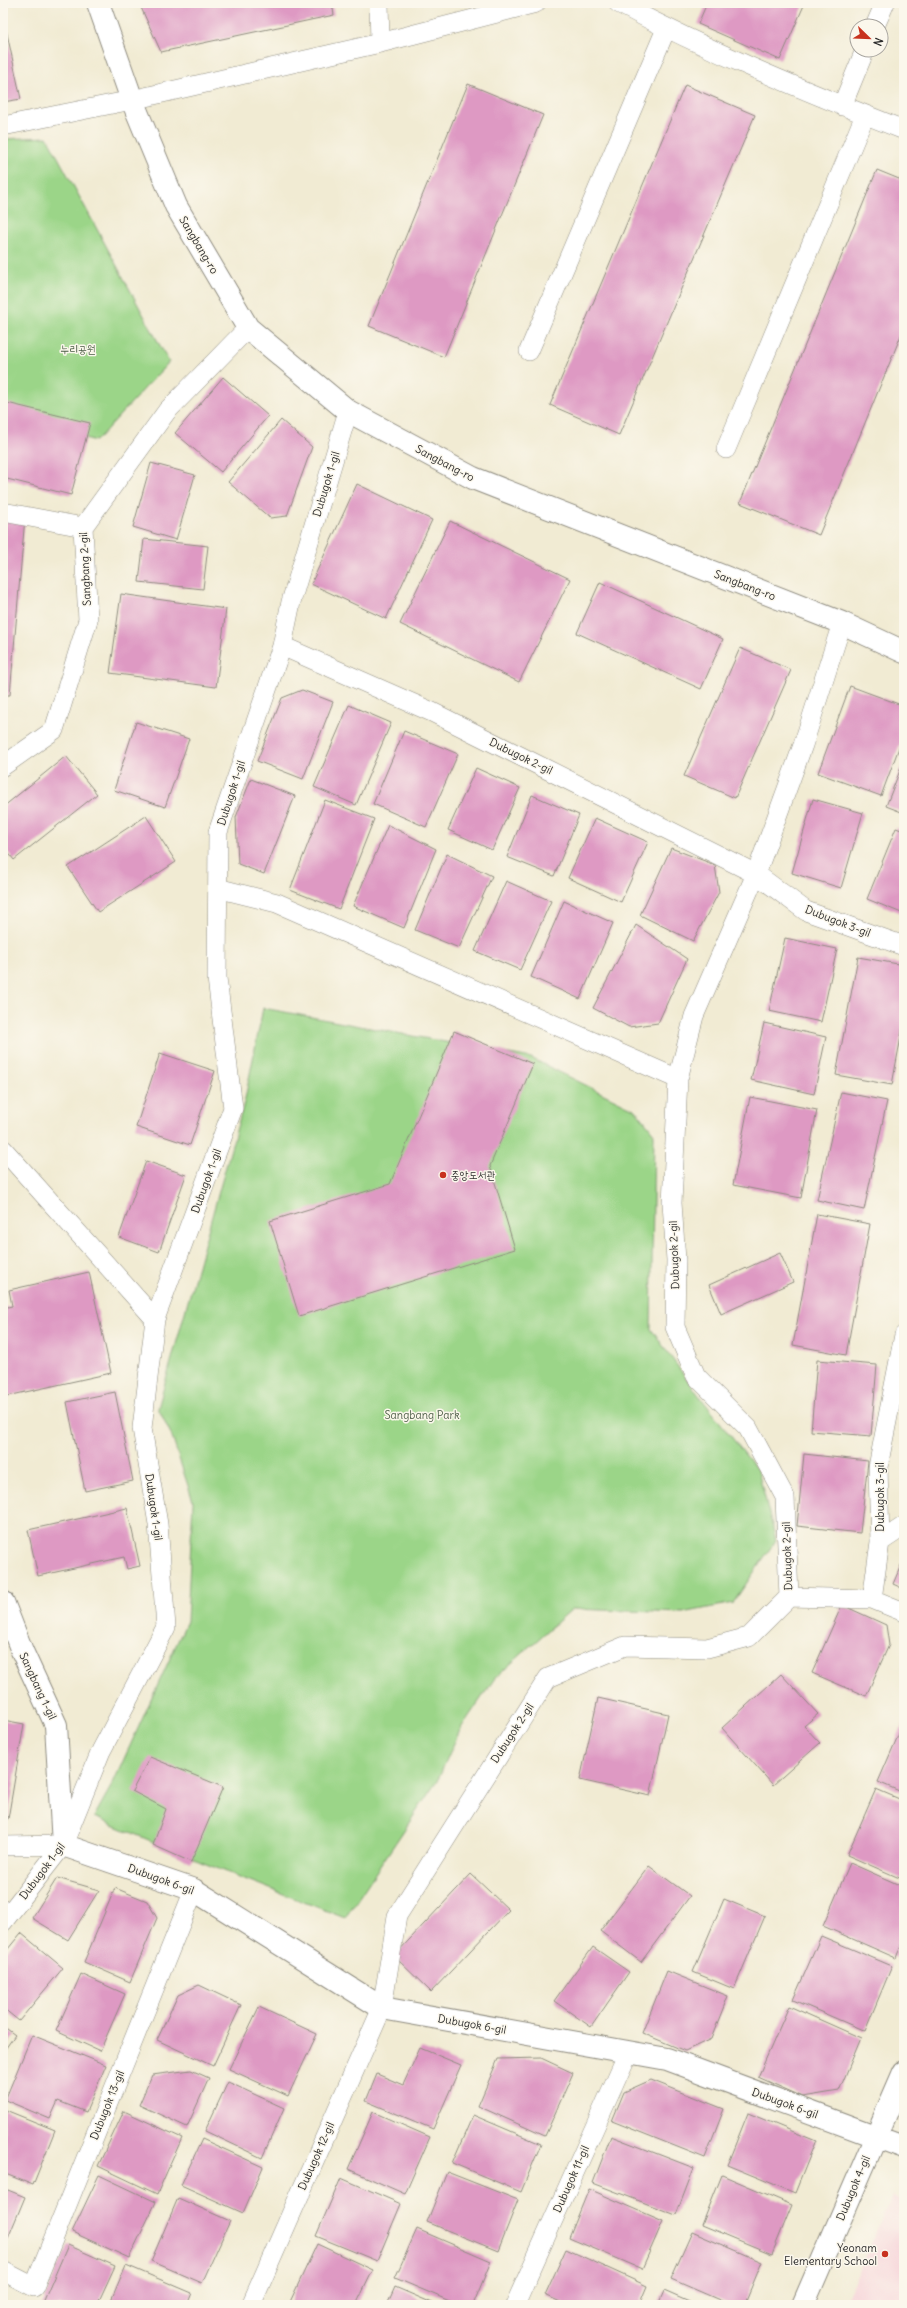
<svg xmlns="http://www.w3.org/2000/svg" width="907" height="2308" font-family="Delius,'Poor Story',sans-serif">
	<style>
		.built { fill: #f6cfd7 }
		.green { fill: #9bd588; stroke: #63805a }
		.building { fill: #de99c3 }
		.lines { fill: none; stroke-linecap: round; stroke-linejoin: round }
		.service-casing { stroke: #8e8b7f; stroke-width: 20 }
		.minor-casing { stroke: #8e8b7f; stroke-width: 24 }
		.tertiary-casing { stroke: #8e8b7f; stroke-width: 24 }
		.service { stroke: #fff; stroke-width: 19 }
		.minor { stroke: #fff; stroke-width: 22 }
		.tertiary { stroke: #fff; stroke-width: 22 }
		.poi-dot { fill: #c8321e; stroke: #fbf7ec; stroke-width: 1.5 }
		.labels { text-anchor: middle; stroke-width: 3; stroke-linejoin: round; paint-order: stroke }
		.street-label { font-size: 11px; fill: #2b2b2b; stroke: #fbf7ec }
		.park-label { font-size: 11px; fill: #4d5e47; stroke: #fbf7ec }
		.poi-label { font-size: 11px; fill: #2b2b2b; stroke: #fbf7ec; text-anchor: start }
	</style>
	<rect width="100%" height="100%" fill="#fbf7ec"/>
	<filter id="ink" filterUnits="userSpaceOnUse"><feTurbulence type="fractalNoise" baseFrequency=".025" numOctaves="2"/><feDisplacementMap in="SourceGraphic" scale="8" xChannelSelector="R" yChannelSelector="G"/><feConvolveMatrix kernelMatrix="1 2 1 2 8 2 1 2 1" color-interpolation-filters="sRGB"/></filter>
	<filter id="wash" filterUnits="userSpaceOnUse"><feTurbulence type="fractalNoise" baseFrequency=".012" numOctaves="4" result="noise"/><feDisplacementMap in="SourceGraphic" scale="16" xChannelSelector="R" yChannelSelector="G"/><feGaussianBlur stdDeviation="0.9" result="paint"/><feColorMatrix in="noise" values="0 0 0 0 0 0 0 0 0 0 0 0 0 0 0 0 0 1.4 0 .05"/><feComposite in="paint" operator="in"/></filter>
	<g filter="url(#wash)">
		<rect width="100%" height="100%" fill="#f1ebd3"/>
		<path class="built" d="M 892,2196 L 904,2202 L 904,2305 L 844,2305 Z"/>
		<path class="green" d="M 47,137 L 169,362 L 96,441 L 3,416 L 3,139 Z
			M 263,1008 L 531,1058 L 636,1110 L 654,1133 L 651,1329 L 691,1385 L 758,1471 L 776,1540 L 733,1603 L 683,1613 L 572,1609 L 495,1678 L 461,1728 L 437,1781 L 345,1918 L 201,1862 L 94,1817 L 113,1783 L 187,1621 L 193,1501 L 171,1434 L 158,1408 L 245,1099 Z"/>
		<g id="blocks">
			<path class="building" d="M 139,3 L 332,3 L 334,15 L 161,52 Z
				M 707,3 L 805,3 L 780,60 L 698,24 Z
				M 3,29 L 6,29 L 21,99 L 3,102 Z
				M 468,84 L 543,115 L 444,357 L 369,326 Z
				M 685,85 L 755,115 L 619,435 L 550,405 Z
				M 877,170 L 904,181 L 904,328 L 819,535 L 740,503 Z
				M 223,377 L 268,416 L 221,472 L 175,433 Z
				M 3,402 L 90,423 L 71,495 L 3,478 Z
				M 281,420 L 312,447 L 287,516 L 270,518 L 228,482 Z
				M 151,463 L 195,475 L 176,540 L 133,527 Z
				M 357,484 L 432,520 L 386,619 L 311,584 Z
				M 3,515 L 25,517 L 10,695 L 3,695 Z
				M 450,521 L 570,579 L 519,682 L 400,624 Z
				M 144,539 L 208,546 L 203,589 L 139,582 Z
				M 600,582 L 723,639 L 701,689 L 577,633 Z
				M 121,594 L 226,609 L 216,687 L 110,673 Z
				M 740,648 L 791,670 L 735,798 L 684,776 Z
				M 850,686 L 904,706 L 904,734 L 881,796 L 818,773 Z
				M 302,690 L 333,702 L 303,779 L 257,761 L 282,698 Z
				M 349,705 L 391,723 L 356,805 L 314,787 Z
				M 136,722 L 189,739 L 165,807 L 114,790 Z
				M 404,731 L 458,754 L 426,827 L 373,804 Z
				M 66,756 L 97,794 L 14,860 L 3,846 L 3,807 Z
				M 904,760 L 904,813 L 886,806 Z
				M 476,768 L 520,788 L 492,850 L 448,830 Z
				M 251,779 L 295,796 L 264,874 L 238,864 L 236,817 Z
				M 532,795 L 579,815 L 554,876 L 507,857 Z
				M 813,799 L 863,813 L 841,888 L 792,873 Z
				M 325,800 L 374,819 L 339,909 L 290,890 Z
				M 146,816 L 176,862 L 98,912 L 68,867 Z
				M 595,818 L 648,842 L 621,902 L 568,878 Z
				M 388,825 L 436,849 L 404,928 L 353,906 Z
				M 896,828 L 904,831 L 904,914 L 867,899 Z
				M 671,848 L 715,865 L 719,892 L 693,941 L 640,915 Z
				M 447,854 L 492,876 L 459,948 L 415,930 Z
				M 506,881 L 551,901 L 520,970 L 475,951 Z
				M 564,901 L 613,923 L 580,999 L 531,977 Z
				M 636,925 L 687,959 L 658,1023 L 629,1027 L 593,1008 Z
				M 785,938 L 837,949 L 821,1022 L 769,1011 Z
				M 858,957 L 904,965 L 904,1020 L 892,1085 L 836,1075 Z
				M 764,1023 L 826,1037 L 814,1094 L 751,1080 Z
				M 454,1031 L 533,1064 L 490,1166 L 515,1249 L 299,1316 L 270,1221 L 390,1184 Z
				M 160,1053 L 215,1071 L 190,1145 L 136,1127 Z
				M 841,1092 L 887,1101 L 864,1210 L 817,1200 Z
				M 750,1097 L 817,1110 L 801,1198 L 733,1185 Z
				M 146,1161 L 186,1175 L 159,1252 L 119,1237 Z
				M 817,1214 L 870,1224 L 846,1355 L 793,1345 Z
				M 780,1253 L 793,1282 L 721,1314 L 709,1285 Z
				M 89,1272 L 111,1373 L 3,1397 L 3,1308 L 12,1306 L 9,1290 Z
				M 817,1360 L 877,1365 L 871,1436 L 811,1431 Z
				M 115,1392 L 133,1481 L 85,1491 L 67,1402 Z
				M 804,1454 L 868,1461 L 860,1533 L 797,1526 Z
				M 127,1508 L 140,1566 L 127,1569 L 124,1557 L 38,1576 L 28,1530 Z
				M 904,1558 L 904,1589 L 893,1584 Z
				M 842,1605 L 886,1625 L 889,1645 L 866,1696 L 812,1673 Z
				M 781,1674 L 818,1714 L 804,1726 L 820,1743 L 773,1785 L 722,1728 Z
				M 598,1698 L 668,1714 L 650,1796 L 580,1780 Z
				M 3,1720 L 24,1724 L 8,1819 L 3,1818 Z
				M 904,1722 L 904,1793 L 878,1782 Z
				M 150,1757 L 223,1787 L 191,1862 L 153,1845 L 166,1809 L 132,1791 Z
				M 876,1789 L 904,1801 L 904,1880 L 847,1855 Z
				M 850,1863 L 904,1887 L 904,1938 L 896,1958 L 823,1926 Z
				M 649,1866 L 690,1896 L 641,1962 L 600,1931 Z
				M 471,1874 L 509,1910 L 431,1992 L 394,1956 Z
				M 57,1878 L 99,1890 L 68,1940 L 32,1918 Z
				M 115,1888 L 147,1901 L 157,1918 L 130,1982 L 84,1962 Z
				M 724,1899 L 765,1916 L 734,1989 L 693,1972 Z
				M 21,1933 L 63,1968 L 19,2021 L 3,2008 L 3,1955 Z
				M 821,1936 L 892,1966 L 865,2031 L 793,2000 Z
				M 593,1947 L 629,1972 L 591,2027 L 554,2001 Z
				M 667,1971 L 728,1996 L 711,2039 L 685,2051 L 642,2033 Z
				M 81,1974 L 125,1994 L 100,2051 L 56,2031 Z
				M 199,1985 L 241,2005 L 213,2066 L 157,2040 L 178,1995 Z
				M 789,2006 L 861,2038 L 839,2091 L 803,2097 L 758,2077 Z
				M 259,2007 L 317,2034 L 288,2096 L 229,2069 Z
				M 3,2026 L 15,2035 L 3,2052 Z
				M 32,2035 L 106,2065 L 86,2112 L 58,2101 L 50,2119 L 5,2100 Z
				M 420,2048 L 461,2065 L 433,2129 L 366,2101 L 377,2074 L 403,2085 Z
				M 541,2058 L 573,2073 L 545,2136 L 478,2106 L 498,2059 Z
				M 191,2070 L 209,2078 L 187,2127 L 139,2105 L 152,2075 Z
				M 651,2080 L 724,2109 L 705,2158 L 612,2121 L 624,2092 Z
				M 228,2082 L 284,2108 L 262,2158 L 205,2131 Z
				M 3,2109 L 55,2130 L 33,2185 L 3,2173 Z
				M 124,2111 L 182,2138 L 157,2194 L 98,2166 Z
				M 373,2112 L 430,2137 L 405,2194 L 348,2169 Z
				M 748,2113 L 816,2141 L 795,2193 L 727,2165 Z
				M 473,2115 L 541,2144 L 521,2192 L 452,2163 Z
				M 611,2136 L 694,2168 L 676,2215 L 593,2183 Z
				M 202,2139 L 263,2167 L 243,2213 L 181,2185 Z
				M 447,2172 L 518,2200 L 498,2251 L 427,2222 Z
				M 99,2175 L 156,2202 L 129,2258 L 72,2232 Z
				M 722,2175 L 792,2205 L 772,2254 L 702,2225 Z
				M 341,2178 L 401,2204 L 377,2261 L 316,2236 Z
				M 3,2188 L 25,2197 L 8,2238 L 3,2241 Z
				M 589,2189 L 663,2221 L 642,2269 L 569,2238 Z
				M 178,2198 L 230,2221 L 202,2283 L 151,2261 Z
				M 417,2229 L 491,2261 L 473,2305 L 459,2305 L 395,2278 Z
				M 692,2232 L 762,2262 L 744,2305 L 731,2305 L 671,2279 Z
				M 317,2244 L 373,2270 L 356,2305 L 289,2304 Z
				M 68,2245 L 115,2266 L 97,2305 L 42,2305 Z
				M 566,2249 L 647,2286 L 639,2305 L 567,2305 L 545,2295 Z
				M 126,2265 L 192,2293 L 187,2305 L 109,2305 Z
				M 395,2287 L 437,2305 L 387,2305 Z
				M 664,2291 L 696,2305 L 658,2305 Z"/>
		</g>
	</g>
	<g filter="url(#ink)">
		<use href="#blocks" fill-opacity="0" stroke="#8e8b7f" stroke-width="1"/>
		<g class="lines">
			<g class="service-casing">
				<path id="service" d="M 379,3 L 380,43
					M 618,3 C 710,52 807,92 904,130
					M 875,26 L 885,3
					M 842,106 L 865,50
					M 3,126 L 132,100 L 380,43 L 536,3
					M 529,351 L 666,29
					M 726,449 L 865,115
					M 3,512 L 83,527
					M 282,646 L 432,712 L 756,874 L 806,911 L 904,946
					M 3,766 L 54,730 L 88,620 L 83,527 L 167,411 L 248,328
					M 217,888 L 277,903 L 678,1079
					M 3,1149 L 155,1319
					M 880,1542 L 878,1467 L 904,1335
					M 789,1597 L 872,1599 L 880,1542 L 904,1526
					M 872,1599 L 904,1612
					M 3,1846 L 63,1845
					M 3,1922 L 63,1845 L 101,1751 L 166,1627 L 158,1524 L 142,1428 L 155,1319 L 233,1108 L 217,978 L 218,832 L 282,646 L 291,602 L 348,411
					M 3,2271 L 34,2287 L 194,1890
					M 251,2305 L 382,2008 L 397,1916 L 548,1678 L 625,1646 L 707,1648 L 749,1637 L 789,1597 L 785,1497 L 748,1428 L 696,1376 L 675,1327 L 676,1260 L 672,1203 L 678,1079 L 694,1016 L 756,874 L 803,745 L 842,623
					M 515,2305 L 628,2053"/>
			</g>
			<g class="minor-casing">
				<path id="minor" d="M 3,1602 L 22,1651 L 56,1725 L 63,1845 L 194,1890 L 382,2008 L 667,2059 L 904,2147
					M 803,2305 L 904,2072"/>
			</g>
			<g class="tertiary-casing">
				<path id="tertiary" d="M 98,3 L 132,100 L 176,206 L 248,328 L 348,411 L 473,478 L 842,623 L 904,652"/>
			</g>
			<use href="#service" class="service"/>
			<use href="#minor" class="minor"/>
			<use href="#tertiary" class="tertiary"/>
		</g>
	</g>
	<g class="poi-dot">
		<circle cx="443" cy="1175" r="4"/>
		<circle cx="885" cy="2254" r="4"/>
	</g>
	<g class="labels">
		<g class="street-label">
			<text transform="translate(199 245) rotate(59)" y="4">Sangbang-ro</text>
			<text transform="translate(445 463) rotate(28)" y="4">Sangbang-ro</text>
			<text transform="translate(326 484) rotate(-73)" y="4">Dubugok 1-gil</text>
			<text transform="translate(85 569) rotate(-93)" y="4">Sangbang 2-gil</text>
			<text transform="translate(745 585) rotate(21)" y="4">Sangbang-ro</text>
			<text transform="translate(521 756) rotate(26)" y="4">Dubugok 2-gil</text>
			<text transform="translate(231 793) rotate(-72)" y="4">Dubugok 1-gil</text>
			<text transform="translate(838 921) rotate(21)" y="4">Dubugok 3-gil</text>
			<text transform="translate(206 1181) rotate(-70)" y="4">Dubugok 1-gil</text>
			<text transform="translate(674 1255) rotate(-92)" y="4">Dubugok 2-gil</text>
			<text transform="translate(880 1497) rotate(-90)" y="4">Dubugok 3-gil</text>
			<text transform="translate(154 1507) rotate(82)" y="4">Dubugok 1-gil</text>
			<text transform="translate(787 1556) rotate(-92)" y="4">Dubugok 2-gil</text>
			<text transform="translate(38 1686) rotate(65)" y="4">Sangbang 1-gil</text>
			<text transform="translate(512 1733) rotate(-57)" y="4">Dubugok 2-gil</text>
			<text transform="translate(42 1871) rotate(-53)" y="4">Dubugok 1-gil</text>
			<text transform="translate(161 1879) rotate(20)" y="4">Dubugok 6-gil</text>
			<text transform="translate(472 2024) rotate(10)" y="4">Dubugok 6-gil</text>
			<text transform="translate(785 2103) rotate(20)" y="4">Dubugok 6-gil</text>
			<text transform="translate(107 2105) rotate(-68)" y="4">Dubugok 13-gil</text>
			<text transform="translate(316 2156) rotate(-66)" y="4">Dubugok 12-gil</text>
			<text transform="translate(571 2179) rotate(-66)" y="4">Dubugok 11-gil</text>
			<text transform="translate(853 2188) rotate(-67)" y="4">Dubugok 4-gil</text>
		</g>
		<g class="park-label">
			<text x="78" y="353">누리공원</text>
			<text x="422" y="1419">Sangbang Park</text>
		</g>
		<g class="poi-label">
			<text x="451" y="1179">중앙도서관</text>
			<text x="877" y="2252" text-anchor="end">Yeonam<tspan x="877" dy="13">Elementary School</tspan></text>
		</g>
	</g>
	<rect width="907" height="2308" fill="none" stroke="#fbf7ec" stroke-width="16"/>
	<g transform="translate(869 38) rotate(113)"><circle r="19" fill="#fbf7ec" stroke="#a8a59f"/>
	<path d="M0-3L7 15L0 10L-7 15Z" fill="#c8321e"/>
	<text y="-6" font-size="11" font-weight="bold" text-anchor="middle" fill="#2b2b2b">N</text>
	</g>
</svg>
